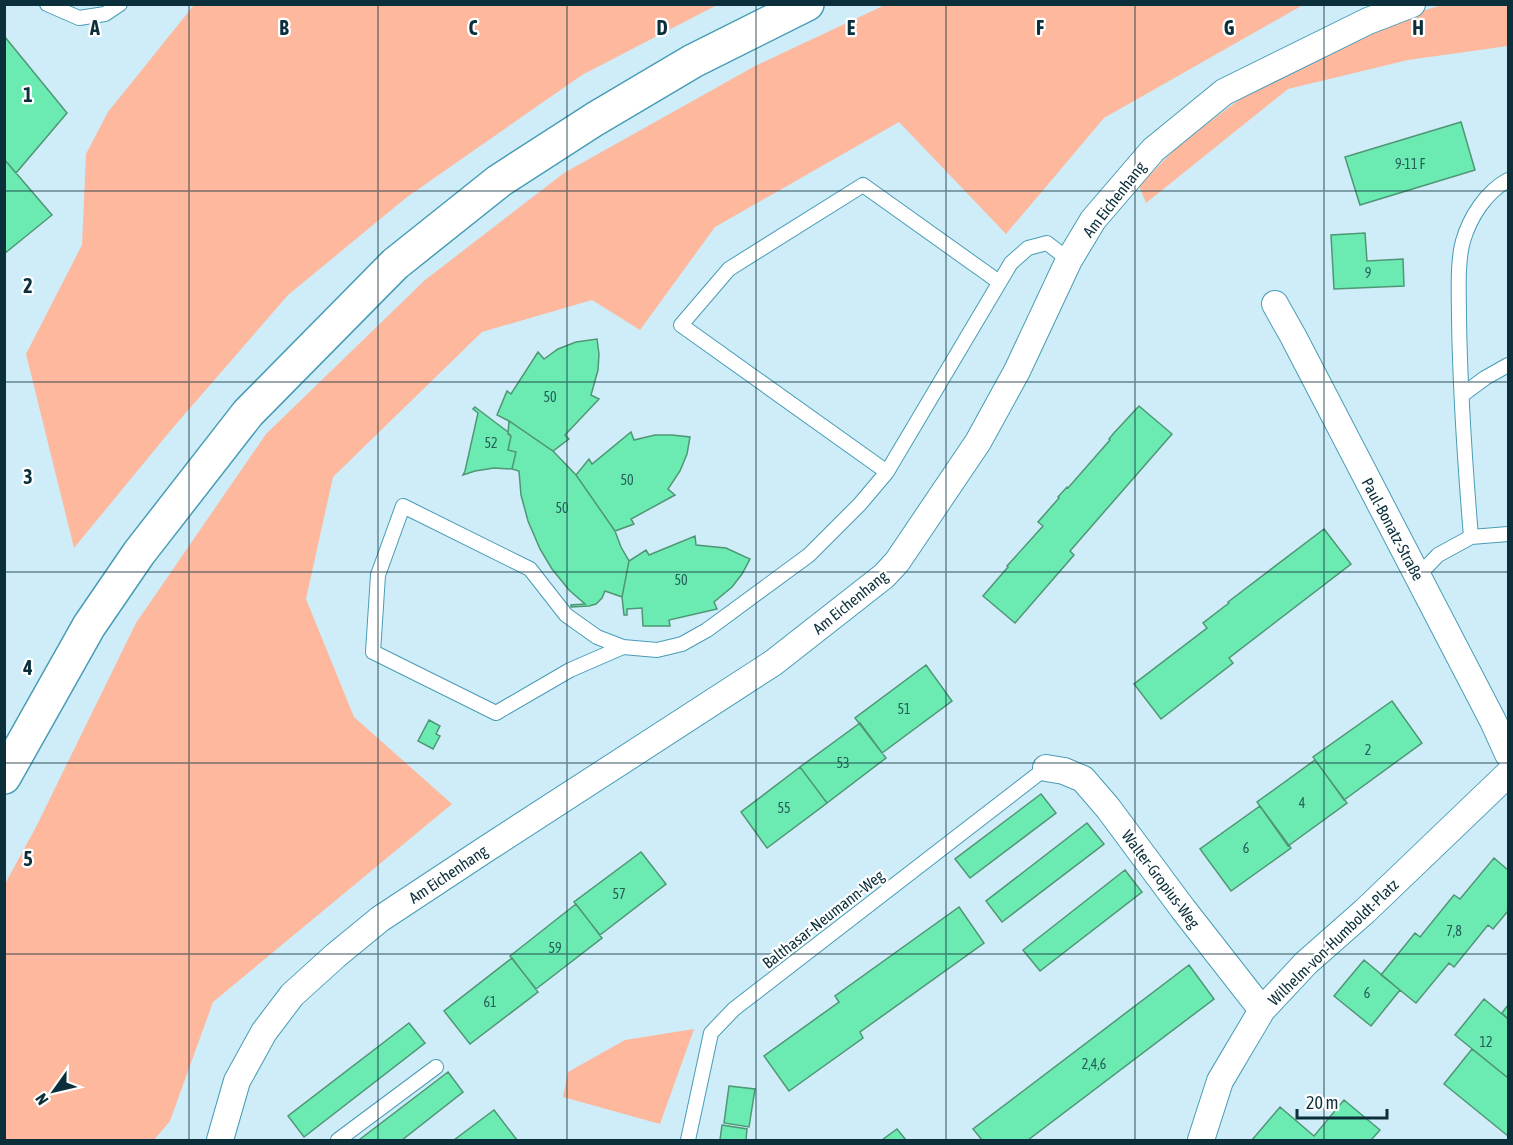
<svg xmlns="http://www.w3.org/2000/svg" width="1513" height="1145" font-family="'Asap Condensed',sans-serif">
	<style>
		.green { fill: #fdb89d }
		.building { fill: #6bebb2; stroke: #4f9675; stroke-width: 1.5 }
		.lines { fill: none; stroke-linecap: round; stroke-linejoin: round }
		.lane-casing { stroke: #499cb6; stroke-width: 16 }
		.street-casing { stroke: #499cb6; stroke-width: 28 }
		.primary-casing { stroke: #499cb6; stroke-width: 36 }
		.lane { stroke: #fff; stroke-width: 14 }
		.street { stroke: #fff; stroke-width: 26 }
		.primary { stroke: #fff; stroke-width: 33 }
		.grid { fill: none; stroke: #0c303b; stroke-width: 1.5; stroke-opacity: 0.55 }
		.labels { text-anchor: middle; stroke-width: 4.5; stroke-linejoin: round; paint-order: stroke }
		.number-label { font-size: 14px; fill: #245f59 }
		.street-label { font-size: 16px; fill: #0c303b; stroke: #fff }
		.grid-label { font-size: 20px; text-anchor: middle; font-weight: bold; fill: #0c303b; stroke: #fff; stroke-width: 4.5; stroke-linejoin: round; paint-order: stroke }
	</style>
	<rect width="100%" height="100%" fill="#ceedf8"/>
	<path class="green" d="M 887,4 L 1303,5 L 1104,118 L 1006,234 L 899,122 L 715,227 L 640,330 L 592,300 L 482,332 L 333,477 L 306,599 L 354,717 L 452,804 L 213,1002 L 170,1121 L 154,1140 L 5,1140 L 5,884 L 37,825 L 136,623 L 266,434 L 425,280 L 564,173 L 755,66 Z
		M 194,5 L 717,5 L 582,75 L 407,197 L 288,295 L 171,430 L 74,548 L 26,354 L 82,245 L 86,154 L 108,112 Z
		M 1442,5 L 1508,5 L 1508,46 L 1408,60 L 1288,89 L 1146,203 L 1139,186 L 1179,145 L 1256,87 L 1352,44 L 1398,18 Z
		M 694,1029 L 660,1124 L 563,1097 L 568,1072 L 625,1040 Z"/>
	<path class="building" d="M 5,37 L 67,113 L 16,173 L 4,159 Z
		M 1461,122 L 1475,170 L 1360,205 L 1345,157 Z
		M 4,159 L 52,215 L 4,254 Z
		M 1365,233 L 1367,261 L 1403,259 L 1404,286 L 1334,289 L 1331,235 Z
		M 597,339 L 599,354 L 598,370 L 591,395 L 599,399 L 565,435 L 569,439 L 553,451 L 509,421 L 497,415 L 507,391 L 511,394 L 538,352 L 544,359 L 558,349 L 576,342 Z
		M 1139,406 L 1172,434 L 1070,551 L 1074,555 L 1015,623 L 983,596 L 1008,567 L 1007,566 L 1043,526 L 1038,522 L 1059,498 L 1058,497 L 1067,487 L 1068,488 L 1110,440 L 1109,439 L 1113,434 Z
		M 475,407 L 508,432 L 508,434 L 511,436 L 508,450 L 516,452 L 512,469 L 494,468 L 475,471 L 463,475 L 465,471 L 478,413 L 473,409 Z
		M 509,421 L 553,451 L 576,475 L 615,531 L 621,547 L 629,561 L 622,597 L 605,591 L 602,598 L 596,604 L 589,606 L 571,607 L 571,605 L 585,604 L 569,590 L 552,569 L 540,549 L 528,521 L 521,495 L 519,471 L 512,469 L 516,452 L 508,450 L 511,436 L 508,433 Z
		M 631,432 L 634,440 L 655,435 L 672,435 L 690,437 L 687,454 L 680,471 L 668,489 L 675,495 L 631,519 L 634,524 L 615,531 L 576,475 L 589,459 L 592,464 Z
		M 1324,529 L 1351,564 L 1229,658 L 1233,663 L 1161,719 L 1134,684 L 1207,628 L 1203,623 L 1229,603 L 1228,602 Z
		M 695,536 L 696,545 L 726,548 L 750,559 L 742,574 L 732,587 L 714,602 L 717,609 L 669,620 L 670,626 L 643,626 L 642,608 L 627,609 L 627,615 L 624,615 L 622,597 L 629,561 L 646,550 L 649,555 Z
		M 926,665 L 952,701 L 882,753 L 855,718 Z
		M 1392,701 L 1422,743 L 1344,800 L 1313,757 Z
		M 429,720 L 440,726 L 436,734 L 440,736 L 433,749 L 418,741 Z
		M 860,723 L 886,758 L 827,803 L 800,767 Z
		M 1315,760 L 1347,803 L 1288,846 L 1257,802 Z
		M 800,767 L 827,803 L 767,848 L 741,812 Z
		M 1041,794 L 1056,813 L 970,878 L 955,859 Z
		M 1260,806 L 1291,848 L 1231,891 L 1200,849 Z
		M 1087,823 L 1104,844 L 1002,922 L 986,901 Z
		M 641,852 L 666,884 L 600,935 L 574,902 Z
		M 1494,858 L 1508,870 L 1508,911 L 1493,929 L 1488,925 L 1454,967 L 1449,963 L 1416,1003 L 1381,975 L 1415,933 L 1420,937 L 1454,895 L 1460,899 Z
		M 1125,870 L 1142,892 L 1040,971 L 1023,950 Z
		M 576,904 L 602,938 L 536,989 L 510,956 Z
		M 959,907 L 984,943 L 860,1032 L 863,1038 L 789,1091 L 764,1056 L 839,1002 L 835,996 Z
		M 512,958 L 538,992 L 470,1044 L 444,1011 Z
		M 1364,960 L 1400,990 L 1371,1026 L 1334,996 Z
		M 1189,965 L 1214,999 L 1028,1140 L 982,1140 L 973,1129 Z
		M 1484,999 L 1508,1019 L 1508,1075 L 1507,1077 L 1455,1035 Z
		M 1508,1005 L 1508,1019 L 1502,1013 Z
		M 409,1023 L 425,1043 L 304,1137 L 288,1116 Z
		M 1472,1049 L 1508,1078 L 1508,1136 L 1444,1084 Z
		M 448,1072 L 463,1092 L 402,1140 L 359,1140 Z
		M 729,1086 L 755,1089 L 749,1127 L 724,1123 Z
		M 1344,1100 L 1380,1130 L 1371,1140 L 1252,1140 L 1280,1107 L 1314,1136 Z
		M 494,1110 L 517,1140 L 454,1140 Z
		M 722,1125 L 747,1129 L 746,1140 L 720,1140 Z
		M 897,1129 L 906,1140 L 882,1140 Z"/>
	<g class="lines">
		<g class="lane-casing">
			<path id="lane" d="M 47,4 L 79,18 L 105,14 L 120,4
				M 1462,395 L 1485,378 L 1508,365
				M 887,472 L 681,325 L 729,269 L 863,185 L 999,282
				M 1471,537 C 1465,464 1460,391 1459,318 C 1459,295 1457,262 1463,241 C 1470,217 1486,192 1508,180
				M 1418,576 L 1438,555 L 1471,537 L 1508,534
				M 623,647 L 597,637 L 566,615 L 530,569 L 403,506 L 378,575 L 373,652 L 496,713 L 570,670 L 623,647 L 657,650 L 682,644 L 707,630 L 809,555 L 860,504 L 887,472 L 1011,263 L 1028,248 L 1047,243 L 1069,260
				M 338,1140 L 436,1067
				M 688,1140 L 711,1033 L 734,1009 L 1046,768"/>
		</g>
		<g class="street-casing">
			<path id="street" d="M 1275,304 L 1293,336 L 1493,721 L 1508,754
				M 1046,768 L 1064,771 L 1083,779 L 1108,808 L 1183,909 L 1262,1010
				M 220,1140 L 237,1081 L 264,1032 L 292,995 L 335,956 L 380,919 L 483,851 L 773,663 L 884,576 L 897,562 L 978,442 L 1017,371 L 1069,260 L 1093,220 L 1153,150 L 1224,92 L 1368,21 L 1412,4
				M 1201,1140 L 1220,1081 L 1262,1010 L 1306,963 L 1365,911 L 1508,774"/>
		</g>
		<g class="primary-casing">
			<path id="primary" d="M 4,777 L 89,626 L 139,553 L 248,413 L 395,264 L 499,181 L 595,119 L 693,61 L 807,4"/>
		</g>
		<use href="#lane" class="lane"/>
		<use href="#street" class="street"/>
		<use href="#primary" class="primary"/>
	</g>
	<path class="grid" d="M 189,4 L 189,1140M 378,4 L 378,1140M 567,4 L 567,1140M 756,4 L 756,1140M 946,4 L 946,1140M 1135,4 L 1135,1140M 1324,4 L 1324,1140M 4,191 L 1508,191M 4,382 L 1508,382M 4,572 L 1508,572M 4,763 L 1508,763M 4,954 L 1508,954"/>
	<g class="labels">
		<g class="number-label">
			<text x="1410" y="169">9-11 F</text>
			<text x="1368" y="278">9</text>
			<text x="550" y="402">50</text>
			<text x="491" y="448">52</text>
			<text x="627" y="485">50</text>
			<text x="562" y="513">50</text>
			<text x="681" y="585">50</text>
			<text x="904" y="714">51</text>
			<text x="1368" y="755">2</text>
			<text x="843" y="768">53</text>
			<text x="1302" y="808">4</text>
			<text x="784" y="813">55</text>
			<text x="1246" y="853">6</text>
			<text x="619" y="899">57</text>
			<text x="1454" y="936">7,8</text>
			<text x="555" y="953">59</text>
			<text x="1367" y="998">6</text>
			<text x="490" y="1007">61</text>
			<text x="1486" y="1047">12</text>
			<text x="1094" y="1069">2,4,6</text>
		</g>
		<g class="street-label">
			<text transform="translate(1114 199) rotate(-52)" y="6">Am Eichenhang</text>
			<text transform="translate(1393 529) rotate(62)" y="6">Paul-Bonatz-Straße</text>
			<text transform="translate(850 602) rotate(-39)" y="6">Am Eichenhang</text>
			<text transform="translate(448 874) rotate(-34)" y="6">Am Eichenhang</text>
			<text transform="translate(1161 879) rotate(53)" y="6">Walter-Gropius-Weg</text>
			<text transform="translate(823 919) rotate(-38)" y="6">Balthasar-Neumann-Weg</text>
			<text transform="translate(1333 942) rotate(-44)" y="6">Wilhelm-von-Humboldt-Platz</text>
		</g>
	</g>
	<g class="grid-label">
		<text x="95" y="35">A</text>
		<text x="284" y="35">B</text>
		<text x="473" y="35">C</text>
		<text x="662" y="35">D</text>
		<text x="851" y="35">E</text>
		<text x="1040" y="35">F</text>
		<text x="1229" y="35">G</text>
		<text x="1418" y="35">H</text>
		<text x="28" y="102">1</text>
		<text x="28" y="293">2</text>
		<text x="28" y="484">3</text>
		<text x="28" y="675">4</text>
		<text x="28" y="866">5</text>
	</g>
	<rect width="1513" height="1145" fill="none" stroke="#0c303b" stroke-width="12"/>
	<g transform="translate(54 1091) rotate(236)" stroke="#ffffff" stroke-width="4.5" paint-order="stroke">
	<path d="M0-4.5L10 22L0 15L-10 22Z" fill="#0c303b"/>
	<text y="-9" font-size="16" font-weight="bold" text-anchor="middle" fill="#0c303b">N</text>
	</g>
	<path d="M1297 1109v9h90v-9" fill="none" stroke="#0c303b" stroke-width="3"/>
	<text x="1306" y="1109" font-size="18" fill="#0c303b" stroke="#ffffff" stroke-width="4.5" paint-order="stroke">20 m</text>
</svg>
